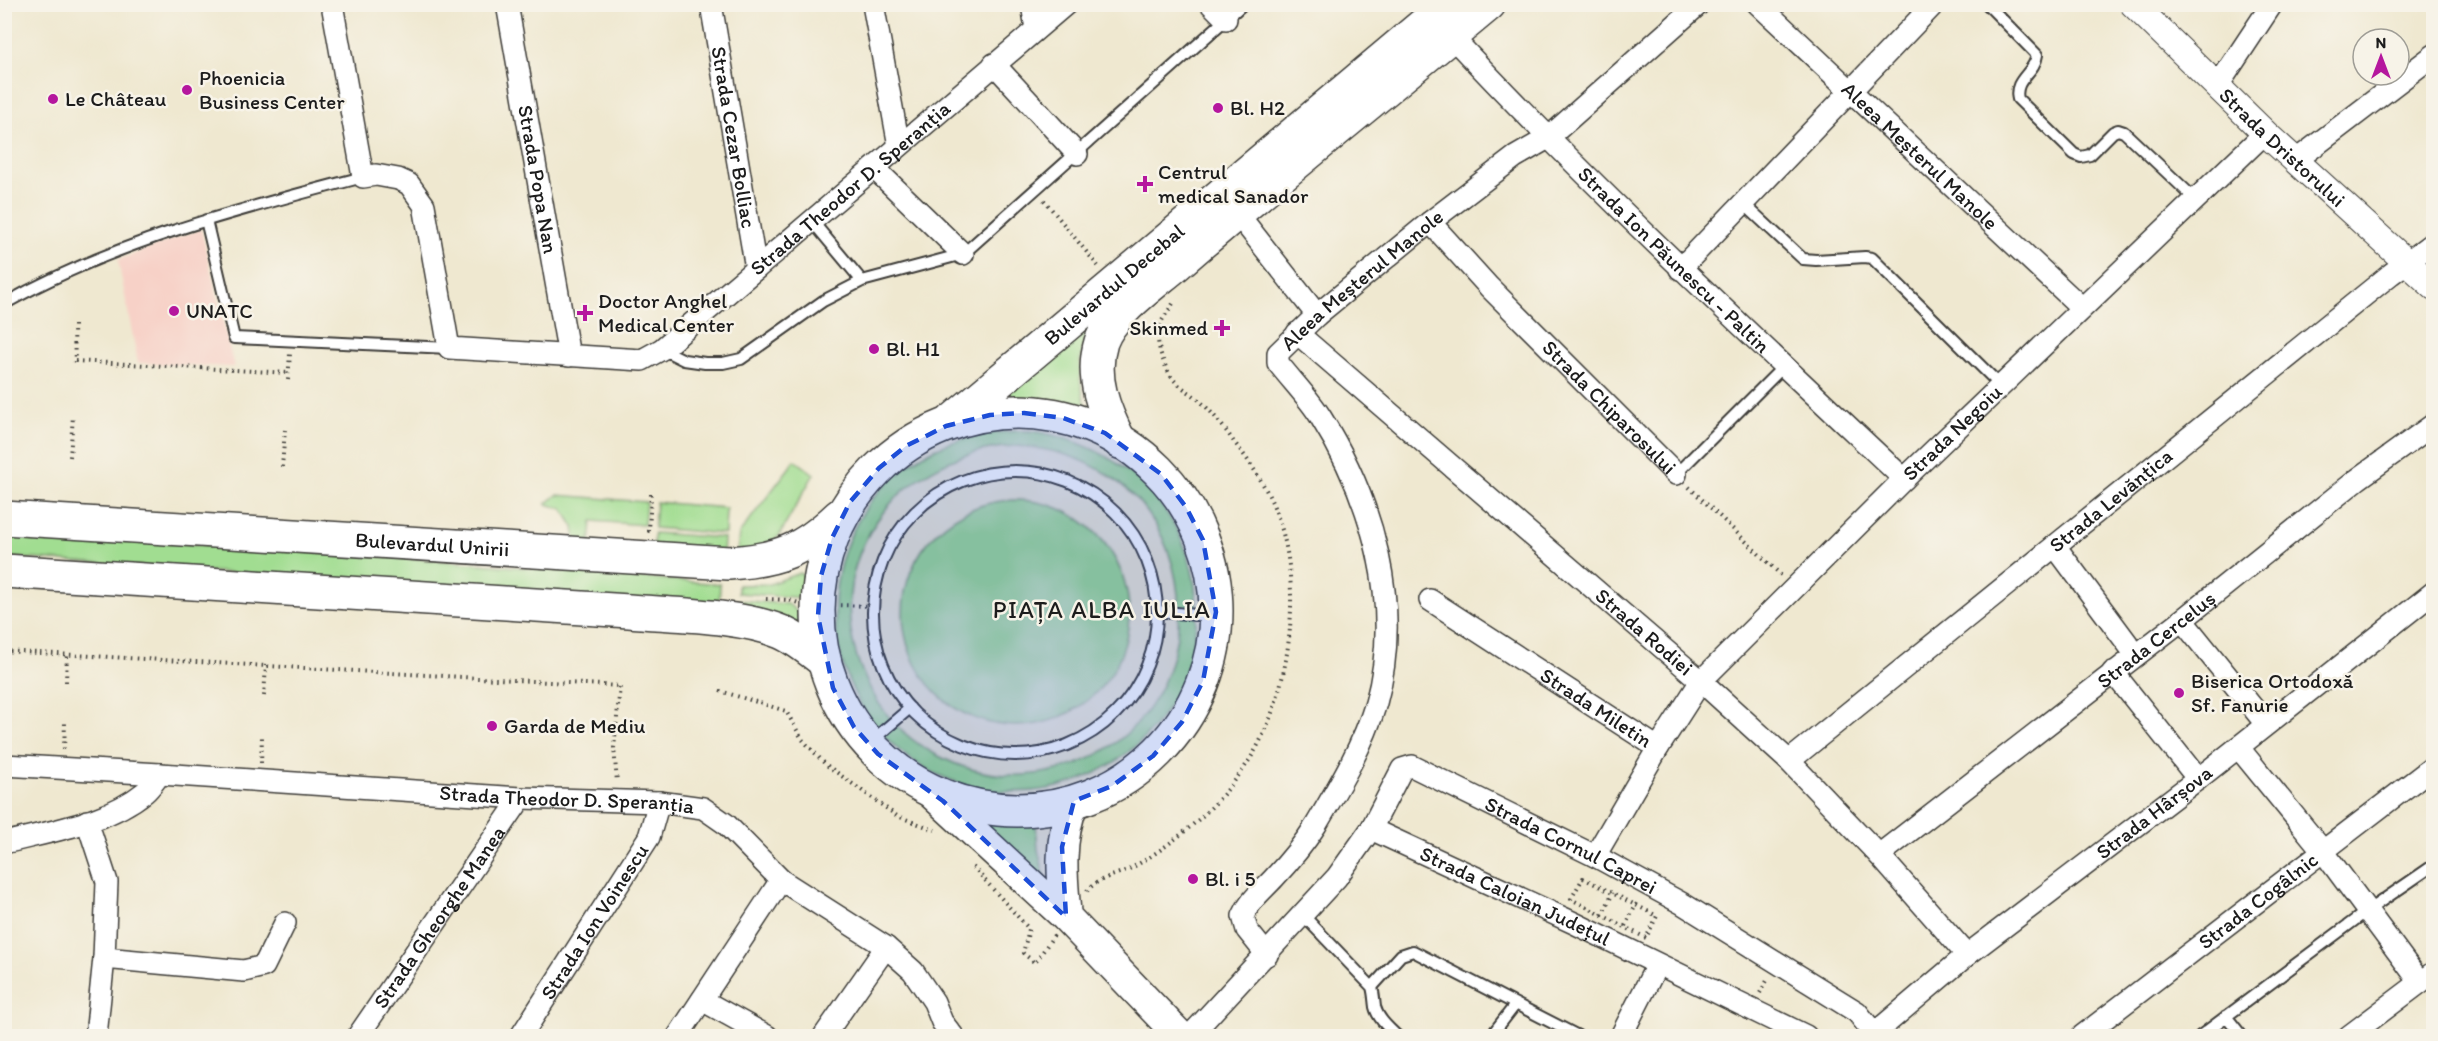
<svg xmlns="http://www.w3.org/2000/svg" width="2438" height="1041" font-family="Itim,sans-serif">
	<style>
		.built { fill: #f7d1c7 }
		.green { fill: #a1dd91; stroke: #5e7c56; stroke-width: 1.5; fill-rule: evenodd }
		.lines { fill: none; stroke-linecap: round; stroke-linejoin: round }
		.service-casing { stroke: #3c3b37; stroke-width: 14 }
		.minor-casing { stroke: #3c3b37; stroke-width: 24 }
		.tertiary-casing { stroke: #3c3b37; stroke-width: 28 }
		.secondary-casing { stroke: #3c3b37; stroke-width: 33 }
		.primary-casing { stroke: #3c3b37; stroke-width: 36 }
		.path { stroke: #3c3b37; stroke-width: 4; stroke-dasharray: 1.5 4.5; stroke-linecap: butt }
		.service { stroke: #fff; stroke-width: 10 }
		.minor { stroke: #fff; stroke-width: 21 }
		.tertiary { stroke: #fff; stroke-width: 26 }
		.secondary { stroke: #fff; stroke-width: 30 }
		.primary { stroke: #fff; stroke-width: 33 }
		.marked { fill: #1d4ed8; fill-opacity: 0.2; stroke: #1d4ed8; stroke-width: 4.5; stroke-dasharray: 12 8; stroke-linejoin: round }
		.poi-dot { fill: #b5179e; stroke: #f7f3e8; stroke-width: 2 }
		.labels { text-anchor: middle; stroke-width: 5; stroke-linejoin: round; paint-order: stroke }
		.poi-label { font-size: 21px; fill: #1c1c1c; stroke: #f7f3e8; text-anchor: start }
		.street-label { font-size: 21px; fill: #1c1c1c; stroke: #f7f3e8 }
		.quarter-label { font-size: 24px; letter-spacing: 1.5px; fill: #1c1c1c; stroke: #f7f3e8 }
	</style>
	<rect width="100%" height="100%" fill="#f7f3e8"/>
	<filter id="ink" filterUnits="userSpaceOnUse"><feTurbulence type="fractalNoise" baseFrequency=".0167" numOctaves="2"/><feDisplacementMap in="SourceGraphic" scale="12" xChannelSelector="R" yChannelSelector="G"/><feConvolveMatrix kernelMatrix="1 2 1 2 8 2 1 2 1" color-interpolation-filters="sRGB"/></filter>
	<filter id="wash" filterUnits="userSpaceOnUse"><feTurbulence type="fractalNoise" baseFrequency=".008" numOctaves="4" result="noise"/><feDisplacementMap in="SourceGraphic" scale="24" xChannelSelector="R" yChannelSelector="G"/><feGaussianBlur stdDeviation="1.35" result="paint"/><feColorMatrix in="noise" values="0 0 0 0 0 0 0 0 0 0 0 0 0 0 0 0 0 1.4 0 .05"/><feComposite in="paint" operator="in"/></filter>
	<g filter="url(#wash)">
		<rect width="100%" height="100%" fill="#efe8d0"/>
		<path class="built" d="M 201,229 L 234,367 L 138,363 L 118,260 Z"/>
		<path class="green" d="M 1083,329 L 1088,334 C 1076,361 1078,386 1089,413 L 1046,402 L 1004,397 Z
			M 1030,431 C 1142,445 1222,548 1189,661 C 1178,699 1155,733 1122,757 C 1085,783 1042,795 998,791 C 962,788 927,773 899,750 C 805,669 815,517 925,454 C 958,436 993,431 1030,431 ZM 1015,446 C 1235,458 1229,763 1023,775 C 992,777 960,768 933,753 C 904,737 881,712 867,682 C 812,569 893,453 1015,446 Z
			M 795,460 L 814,474 L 779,536 L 769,545 L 737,553 L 739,534 Z
			M 557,495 L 646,502 L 644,525 L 592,521 L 590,544 L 576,543 L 574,527 L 563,509 L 546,504 Z
			M903 613a113 113 0 1 1 226 0a113 113 0 1 1-226 0Z
			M 656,502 L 726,508 L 725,534 L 654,528 Z
			M 4,532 L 384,556 L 720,584 L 719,607 L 5,557 Z
			M 654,533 L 724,538 L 723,556 L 653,551 Z
			M 799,573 L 804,575 L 802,598 L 738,593 L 738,585 L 770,584 Z
			M 737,600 L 788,604 L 799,613 L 800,626 L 737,607 Z
			M 980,821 L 1013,825 L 1036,824 L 1038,850 L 1049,896 Z"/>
	</g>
	<g filter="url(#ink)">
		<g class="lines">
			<g class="service-casing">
				<path id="service" d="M 1987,4 L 2037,55 C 2035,73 2013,79 2018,99 L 2074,154 L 2081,157 L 2090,155 L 2113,132 L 2118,130 L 2124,132 L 2195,199
					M 1743,203 L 1803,259 L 1816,260 L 1865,257 L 1872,258 L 2002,387
					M 206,220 L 234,338 L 449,348
					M 812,221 L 862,281
					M 4,304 C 115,241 241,209 363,177
					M 662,349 L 684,360 L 705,363 L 723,363 L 741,359 L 823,301 L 862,281 L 963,254 L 1243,4
					M873 613a142 142 0 1 1 284 0a142 142 0 1 1-284 0Z
					M 1676,474 L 1784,366
					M 1157,611 L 1216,617
					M 868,744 L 910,708
					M 1303,915 L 1372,987 C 1374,994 1374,1000 1375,1007 C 1378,1019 1389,1028 1397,1036
					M 1372,987 L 1401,955 L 1413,951 L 1578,1036
					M 2226,1016 L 2242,1036
					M 1491,1036 L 1515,1005
					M 2200,1036 L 2367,911 L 2434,865"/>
			</g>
			<g class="minor-casing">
				<g id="minor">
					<path id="s1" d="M 332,4 L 363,177 L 376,175 L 398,179 L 409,184 L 424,205 L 449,348 L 642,360 L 662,349 L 1066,4"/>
					<path id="s2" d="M 507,4 L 569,356"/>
					<path id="s3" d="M 711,4 L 756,269"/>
					<path d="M 873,4 L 899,146"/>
					<path d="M 1032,4 L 1036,29"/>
					<path d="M 1211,4 L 1226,19"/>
					<path id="s4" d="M 1758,4 L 2081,307"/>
					<path id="s5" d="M 1451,36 C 1596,191 1750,334 1904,479"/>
					<path d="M 994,64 L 1077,154"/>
					<path d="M 2217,87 L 2272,4"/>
					<path d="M 2295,161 L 2434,55"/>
					<path d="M 874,168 L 963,254"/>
					<path d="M 1237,213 L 1317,315"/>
					<path id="s6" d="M 1430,222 L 1489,287 L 1676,474"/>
					<path d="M 1680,269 L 1934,4"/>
					<path id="s7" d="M 1297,333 L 1701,681 L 1789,761 L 1879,855 L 1967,955"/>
					<path d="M 2055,546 L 2136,655"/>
					<path id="s8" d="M 1430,600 L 1658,748"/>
					<path d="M 2182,620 L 2266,724"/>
					<path d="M 2113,672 L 2198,779"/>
					<path d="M 2238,747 L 2323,851 L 2420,982"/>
					<path id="s9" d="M 1789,761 L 2391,274 L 2434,242"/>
					<path id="s10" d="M 4,765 L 160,774 L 521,798 L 659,802 L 703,808 L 726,824 L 781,880 L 886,947 L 913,971 L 934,1002 L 942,1022 L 953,1036"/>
					<path d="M 87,821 L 107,882 L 104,958 L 96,1036"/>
					<path id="s11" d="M 1371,829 L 1574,923 L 1806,1036"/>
					<path d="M 4,843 C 51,831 107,823 145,792 C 151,787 155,780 160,774"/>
					<path id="s12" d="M 1879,855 L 2182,620 L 2358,479 L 2434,424"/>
					<path id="s13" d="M 1595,856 L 1658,748 L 1701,681 L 1904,479 L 2265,133"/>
					<path id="s14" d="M 1267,955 L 1247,930 L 1243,916 C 1250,900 1262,891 1274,878 C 1290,861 1304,844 1316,825 C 1339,786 1363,746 1376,703 C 1403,606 1373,500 1320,416 C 1308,397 1292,381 1278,363 L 1278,353 L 1317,315 L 1430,222 L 1515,157 L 1548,138 L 1699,4"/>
					<path d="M 104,958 L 244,971 L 264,966 L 285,923"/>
					<path d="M 702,1000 L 767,1036"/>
					<path id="s15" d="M 1875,1033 L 1967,955 L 2198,779 L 2434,592"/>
					<path id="s16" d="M 358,1036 L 521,798"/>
					<path id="s17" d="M 521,1036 L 649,837 L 659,802"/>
					<path d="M 678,1036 L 781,880"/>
					<path d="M 824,1036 L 886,947"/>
					<path id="s18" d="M 1190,1036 L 1337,877 L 1371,829 L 1402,769 L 1412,766 L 1595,856 L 1683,904 L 1857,1012 L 1876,1036"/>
					<path d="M 1621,1036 L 1657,965"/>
					<path id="s19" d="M 2082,1036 L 2434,766"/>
					<path d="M 2349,1036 L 2434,972"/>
				</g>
			</g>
			<g class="tertiary-casing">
				<g id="tertiary">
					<path id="s20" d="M 2133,4 L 2265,133 L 2434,287"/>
				</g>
			</g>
			<g class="secondary-casing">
				<path id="secondary" d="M 926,788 L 1066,917 L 1180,1036
					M 1066,917 C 1062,878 1058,839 1074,801"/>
			</g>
			<g class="primary-casing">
				<g id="primary">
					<circle cx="1017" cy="611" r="199"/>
					<path id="s21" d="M 952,421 L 1448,4"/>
					<path d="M 1120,442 C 1104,411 1090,377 1101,342 C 1111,313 1154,284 1177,264 C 1279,175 1385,91 1489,4"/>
					<path id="s22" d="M 4,518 L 729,563 C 779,560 803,550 839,516"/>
					<path d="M 4,571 L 629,611 C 674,615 740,615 781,632 C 797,639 810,650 824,661"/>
				</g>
			</g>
			<path class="path" d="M 1044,200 L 1098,266
				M 74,325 L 75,366
				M 75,361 L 289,373
				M 288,380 L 290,354
				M 70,457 L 73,416
				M 282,467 L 285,430
				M 1689,487 L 1781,575
				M 651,494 L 649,531 L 653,531
				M 766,599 L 789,600 L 802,604
				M 834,605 L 873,606
				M 4,651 L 620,686 L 614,748 L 617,782
				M 66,682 L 67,654
				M 720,691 L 786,711 L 802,739 L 825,764 L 897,816 L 935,830
				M 264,696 L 266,665
				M 64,749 L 65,723
				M 261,763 L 262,737
				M 973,867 L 1029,929 L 1023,953 L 1035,963 L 1054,935
				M 1583,878 L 1657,916 L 1646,938 L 1571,899 Z
				M 1087,891 C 1098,877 1120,875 1135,866 C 1181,839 1225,801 1253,754 C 1291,690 1304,583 1276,512 C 1266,486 1251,463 1234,442 C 1224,427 1212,412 1199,400 C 1188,390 1176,386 1169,373 C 1162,360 1154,339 1160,325 C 1163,317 1170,309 1174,302
				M 1602,915 L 1613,893
				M 1625,926 L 1637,903
				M 1760,993 L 1768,979"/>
			<use href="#service" class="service"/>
			<use href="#minor" class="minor"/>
			<use href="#tertiary" class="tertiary"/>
			<use href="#secondary" class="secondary"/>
			<use href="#primary" class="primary"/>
		</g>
	</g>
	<path class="marked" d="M 1024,413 L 1063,418 L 1105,433 L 1161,474 L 1186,507 L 1203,540 L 1216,612 L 1203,681 L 1182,722 L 1153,756 L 1112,786 L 1074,801 L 1062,847 L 1066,917 L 943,801 L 878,754 L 854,727 L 833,688 L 818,616 L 821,576 L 832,538 L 850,502 L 879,468 L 906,446 L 946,426 L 990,415 Z"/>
	<g class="poi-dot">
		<circle cx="187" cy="90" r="6"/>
		<circle cx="53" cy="99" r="6"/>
		<circle cx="1218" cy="108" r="6"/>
		<path d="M1142 175h6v6h6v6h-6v6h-6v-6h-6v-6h6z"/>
		<circle cx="174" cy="311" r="6"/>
		<path d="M582 304h6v6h6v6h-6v6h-6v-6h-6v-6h6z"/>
		<path d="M1219 319h6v6h6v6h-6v6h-6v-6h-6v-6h6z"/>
		<circle cx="874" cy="349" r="6"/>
		<circle cx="2179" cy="693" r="6"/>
		<circle cx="492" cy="726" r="6"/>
		<circle cx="1193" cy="879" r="6"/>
	</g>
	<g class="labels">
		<g class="poi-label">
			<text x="199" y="85">Phoenicia<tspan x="199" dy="24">Business Center</tspan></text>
			<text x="65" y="106">Le Château</text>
			<text x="1230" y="115">Bl. H2</text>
			<text x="1158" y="179">Centrul<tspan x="1158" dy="24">medical Sanador</tspan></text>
			<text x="598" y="308">Doctor Anghel<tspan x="598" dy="24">Medical Center</tspan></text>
			<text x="186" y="318">UNATC</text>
			<text x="1208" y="335" text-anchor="end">Skinmed</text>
			<text x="886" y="356">Bl. H1</text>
			<text x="2191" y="688">Biserica Ortodoxă<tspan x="2191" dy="24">Sf. Fanurie</tspan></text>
			<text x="504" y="733">Garda de Mediu</text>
			<text x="1205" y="886">Bl. i 5</text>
		</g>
		<g class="street-label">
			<text dy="7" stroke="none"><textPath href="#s3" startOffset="135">Strada Cezar Bolliac</textPath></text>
			<text dy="7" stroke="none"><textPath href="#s20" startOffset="207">Strada Dristorului</textPath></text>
			<text dy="7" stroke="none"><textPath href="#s4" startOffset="222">Aleea Meșterul Manole</textPath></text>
			<text dy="7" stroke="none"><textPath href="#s2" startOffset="178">Strada Popa Nan</textPath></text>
			<text dy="7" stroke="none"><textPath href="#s1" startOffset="858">Strada Theodor D. Speranția</textPath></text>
			<text dy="7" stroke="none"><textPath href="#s5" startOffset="316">Strada Ion Păunescu - Paltin</textPath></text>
			<text dy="7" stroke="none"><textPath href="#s14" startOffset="790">Aleea Meșterul Manole</textPath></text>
			<text dy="7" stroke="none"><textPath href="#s21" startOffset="212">Bulevardul Decebal</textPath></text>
			<text dy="7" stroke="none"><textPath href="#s6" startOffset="258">Strada Chiparosului</textPath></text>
			<text dy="7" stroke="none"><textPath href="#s13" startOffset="558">Strada Negoiu</textPath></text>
			<text dy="7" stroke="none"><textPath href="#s9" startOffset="414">Strada Levănțica</textPath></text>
			<text dy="7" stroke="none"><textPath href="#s22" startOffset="429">Bulevardul Unirii</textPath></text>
			<text dy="7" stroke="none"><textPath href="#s7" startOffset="458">Strada Rodiei</textPath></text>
			<text dy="7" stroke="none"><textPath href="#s12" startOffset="351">Strada Cerceluș</textPath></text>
			<text dy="7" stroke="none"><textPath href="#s8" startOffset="198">Strada Miletin</textPath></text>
			<text dy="7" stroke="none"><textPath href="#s10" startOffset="564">Strada Theodor D. Speranția</textPath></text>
			<text dy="7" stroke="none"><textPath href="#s15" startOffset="356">Strada Hârșova</textPath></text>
			<text dy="7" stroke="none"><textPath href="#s18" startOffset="531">Strada Cornul Caprei</textPath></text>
			<text dy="7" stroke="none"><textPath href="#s11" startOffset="159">Strada Caloian Județul</textPath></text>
			<text dy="7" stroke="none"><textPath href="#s19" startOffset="222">Strada Cogâlnic</textPath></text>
			<text dy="7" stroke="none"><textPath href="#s16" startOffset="144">Strada Gheorghe Manea</textPath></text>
			<text dy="7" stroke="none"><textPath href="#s17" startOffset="136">Strada Ion Voinescu</textPath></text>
		</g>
		<g class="quarter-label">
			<text x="1102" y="618">PIAȚA ALBA IULIA</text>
		</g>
	</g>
	<rect width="2438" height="1041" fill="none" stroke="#f7f3e8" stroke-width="24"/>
	<g transform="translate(2381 57)"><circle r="28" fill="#f7f3e8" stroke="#9f9d96" stroke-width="1.5"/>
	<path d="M0-4.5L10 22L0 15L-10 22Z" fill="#b5179e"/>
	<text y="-9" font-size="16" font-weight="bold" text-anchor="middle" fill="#1c1c1c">N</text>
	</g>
</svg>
